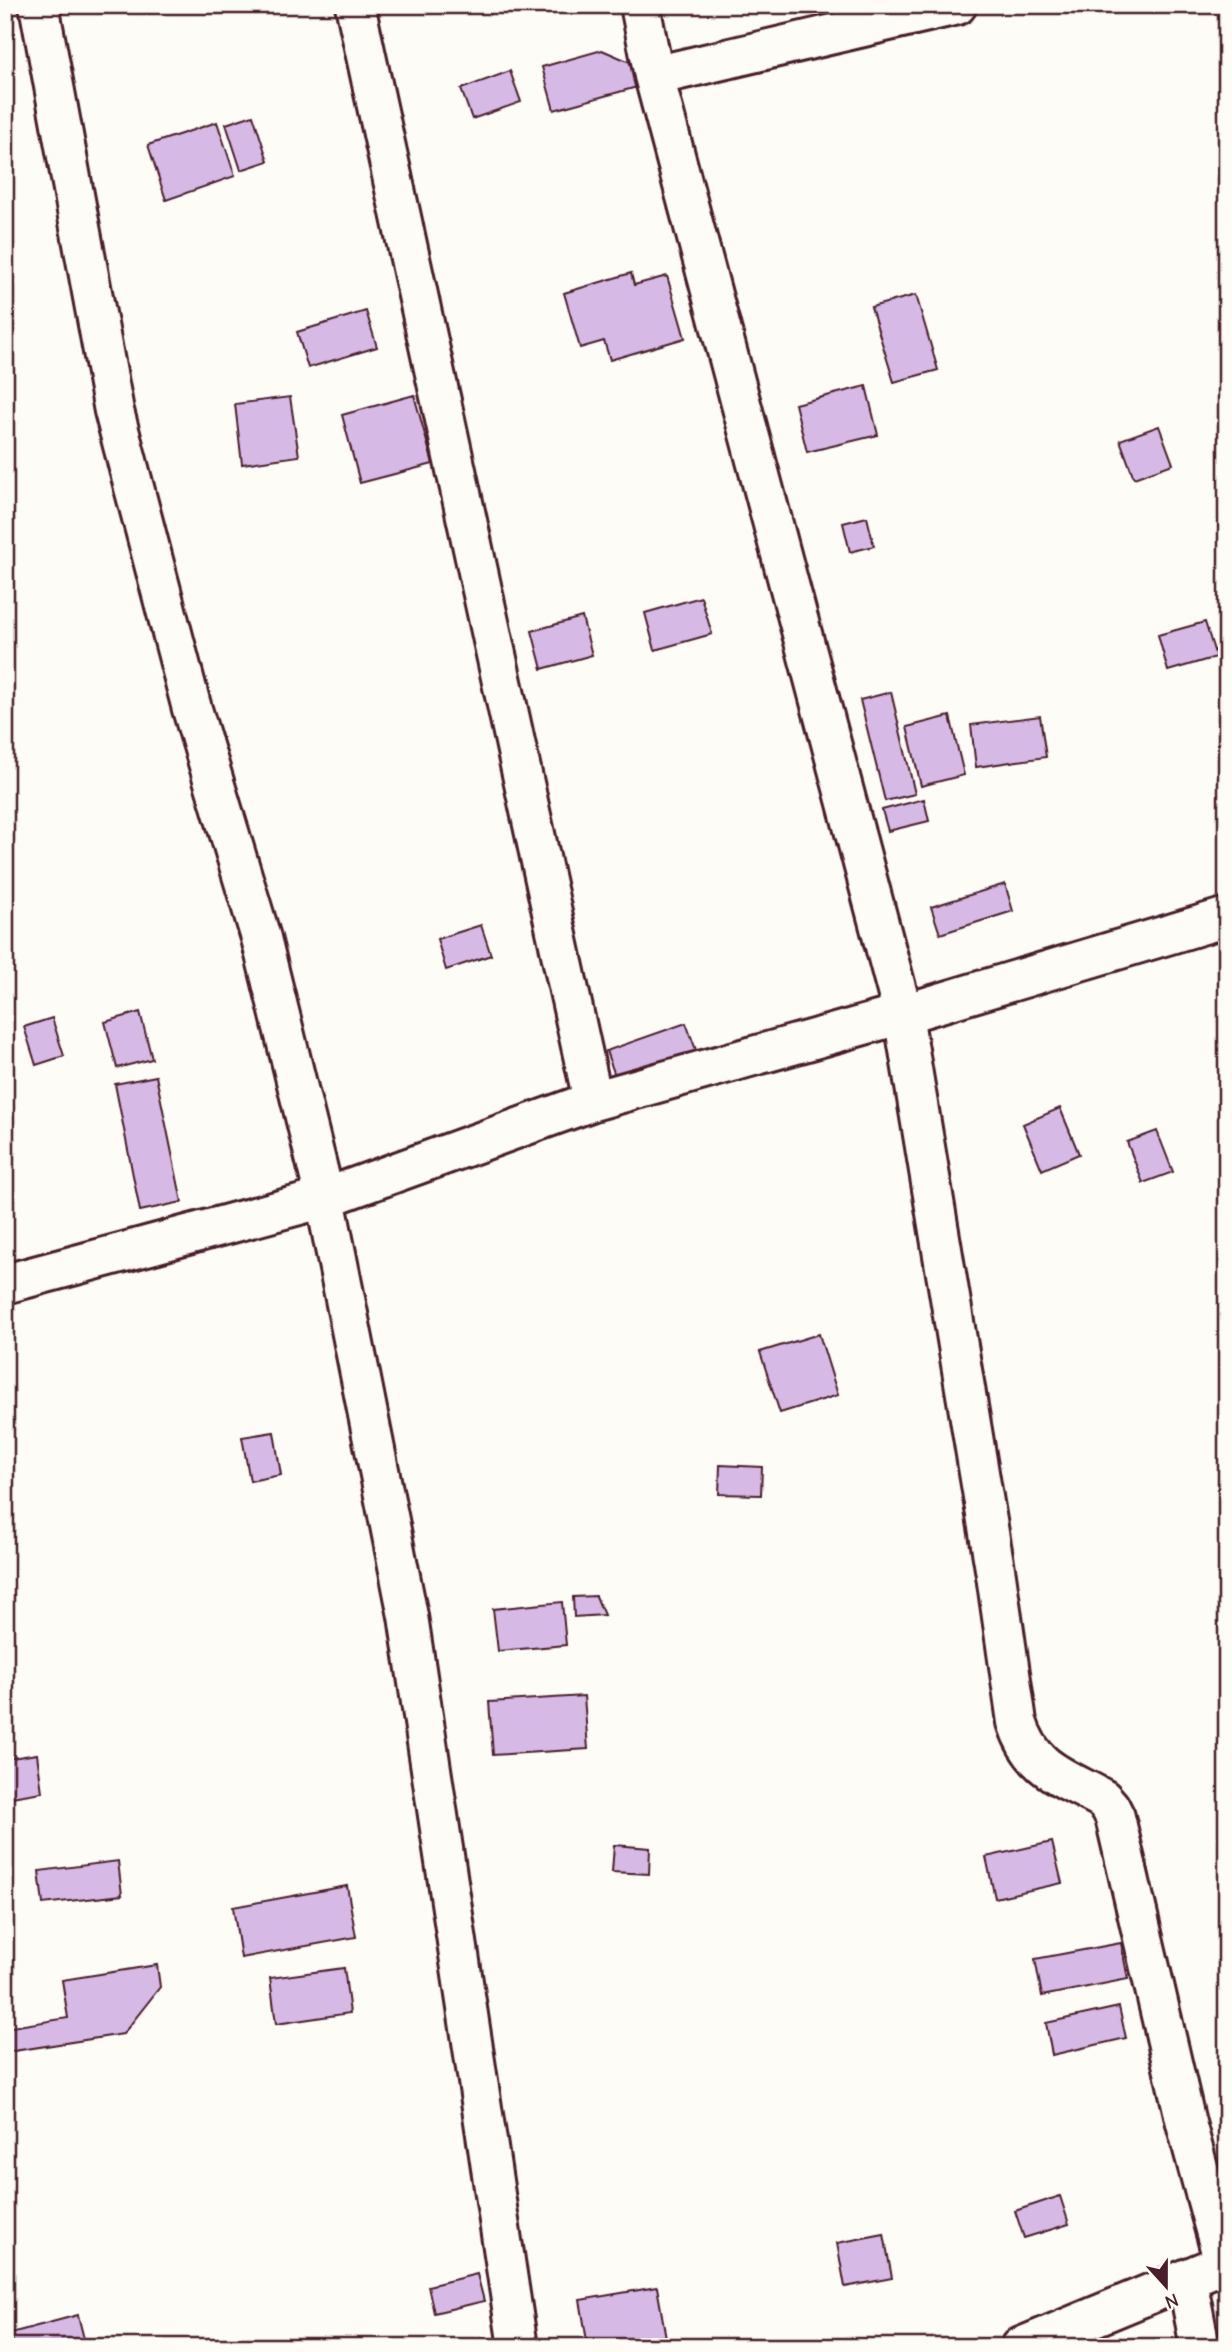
<svg xmlns="http://www.w3.org/2000/svg" width="1232" height="2352" font-family="'Comic Neue',sans-serif">
	<style>
		.building { fill: #d7b9e6; stroke: #4a1f2b; stroke-width: 2 }
		.lines { fill: none; stroke-linecap: round; stroke-linejoin: round }
		.minor-casing { stroke: #4a1f2b; stroke-width: 44 }
		.minor { stroke: #fdfcf7; stroke-width: 38 }
	</style>
	<rect width="100%" height="100%" fill="#fdfcf7"/>
	<filter id="ink" filterUnits="userSpaceOnUse"><feTurbulence type="fractalNoise" baseFrequency=".0143" numOctaves="2"/><feDisplacementMap in="SourceGraphic" scale="14" xChannelSelector="R" yChannelSelector="G"/><feConvolveMatrix kernelMatrix="1 2 1 2 8 2 1 2 1" color-interpolation-filters="sRGB"/></filter>
	<g filter="url(#ink)">
		<path class="building" d="M 602,50 L 630,62 L 637,87 L 554,110 L 542,67 Z
			M 510,71 L 521,102 L 472,119 L 461,89 Z
			M 253,115 L 268,161 L 241,170 L 226,124 Z
			M 217,122 L 235,176 L 166,200 L 148,145 Z
			M 631,273 L 634,285 L 667,276 L 685,338 L 610,360 L 604,341 L 580,348 L 564,293 Z
			M 916,295 L 938,370 L 894,382 L 871,307 Z
			M 366,311 L 377,347 L 308,368 L 297,332 Z
			M 866,386 L 878,435 L 807,452 L 795,404 Z
			M 414,395 L 433,464 L 360,483 L 342,415 Z
			M 290,397 L 299,456 L 242,464 L 235,404 Z
			M 5,406 L 12,429 L 5,431 Z
			M 1159,426 L 1173,464 L 1134,478 L 1120,440 Z
			M 867,517 L 874,546 L 850,552 L 843,523 Z
			M 701,597 L 712,634 L 655,650 L 645,613 Z
			M 582,617 L 592,655 L 542,669 L 532,631 Z
			M 1205,622 L 1216,657 L 1168,671 L 1158,635 Z
			M 891,692 L 915,794 L 885,801 L 860,700 Z
			M 5,705 L 14,729 L 5,732 Z
			M 950,716 L 964,775 L 921,786 L 907,727 Z
			M 1040,716 L 1046,757 L 976,767 L 971,725 Z
			M 924,799 L 929,821 L 888,831 L 882,810 Z
			M 1005,884 L 1013,911 L 940,934 L 931,907 Z
			M 481,925 L 491,955 L 446,970 L 437,939 Z
			M 140,1012 L 152,1059 L 117,1068 L 105,1022 Z
			M 52,1018 L 64,1056 L 36,1065 L 24,1027 Z
			M 686,1023 L 702,1066 L 622,1094 L 606,1051 Z
			M 156,1076 L 182,1202 L 140,1211 L 115,1084 Z
			M 1060,1108 L 1079,1154 L 1042,1170 L 1023,1124 Z
			M 1157,1131 L 1173,1172 L 1143,1183 L 1127,1142 Z
			M 819,1334 L 838,1395 L 780,1413 L 760,1352 Z
			M 274,1432 L 281,1475 L 250,1481 L 242,1437 Z
			M 720,1465 L 762,1467 L 761,1495 L 719,1494 Z
			M 596,1596 L 604,1615 L 574,1617 L 573,1597 Z
			M 562,1602 L 566,1645 L 498,1651 L 493,1609 Z
			M 584,1696 L 588,1749 L 493,1755 L 489,1702 Z
			M 37,1754 L 42,1792 L 5,1798 L 5,1759 Z
			M 1052,1842 L 1062,1883 L 995,1898 L 986,1857 Z
			M 614,1845 L 650,1848 L 649,1874 L 612,1872 Z
			M 118,1861 L 122,1895 L 43,1904 L 39,1871 Z
			M 347,1886 L 356,1937 L 241,1958 L 233,1907 Z
			M 1121,1943 L 1128,1979 L 1042,1996 L 1035,1959 Z
			M 157,1965 L 160,1987 L 123,2034 L 7,2052 L 5,2028 L 68,2018 L 62,1980 Z
			M 344,1968 L 350,2013 L 276,2024 L 270,1978 Z
			M 1119,2007 L 1126,2038 L 1052,2055 L 1046,2023 Z
			M 1060,2196 L 1069,2224 L 1024,2238 L 1015,2211 Z
			M 884,2234 L 892,2278 L 845,2287 L 837,2243 Z
			M 477,2274 L 484,2301 L 434,2313 L 428,2286 Z
			M 657,2287 L 666,2338 L 613,2347 L 588,2347 L 580,2300 Z
			M 78,2315 L 86,2347 L 14,2347 L 11,2333 Z"/>
		<g class="lines">
			<g class="minor-casing">
				<path id="minor" d="M 39,5 L 114,411 L 192,709 L 261,938 L 325,1198 L 408,1616 L 518,2347
					M 355,5 L 593,1101
					M 640,5 L 654,76 L 903,1014 L 996,1575 L 1017,1722 C 1032,1770 1062,1776 1103,1799 L 1110,1807 L 1115,1817 L 1186,2123 L 1224,2263
					M 654,76 L 957,5
					M 5,1284 L 325,1198 L 593,1101 L 903,1014 L 1227,917
					M 1187,2279 L 1200,2347
					M 1021,2347 L 1227,2262"/>
			</g>
			<use href="#minor" class="minor"/>
		</g>
	</g>
	<rect width="1232" height="2352" fill="none" stroke="#fdfcf7" stroke-width="28"/>
	<rect x="14" y="14" width="1204" height="2324" fill="none" stroke="#4a1f2b" stroke-width="2.5" filter="url(#ink)"/>
	<g transform="translate(1166 2286) rotate(159)" stroke="#fdfcf7" stroke-width="5" paint-order="stroke">
	<path d="M0-5L12 26L0 18L-12 26Z" fill="#4a1f2b"/>
	<text y="-10" font-size="19" font-weight="bold" text-anchor="middle" fill="#4a1f2b">N</text>
	</g>
</svg>
